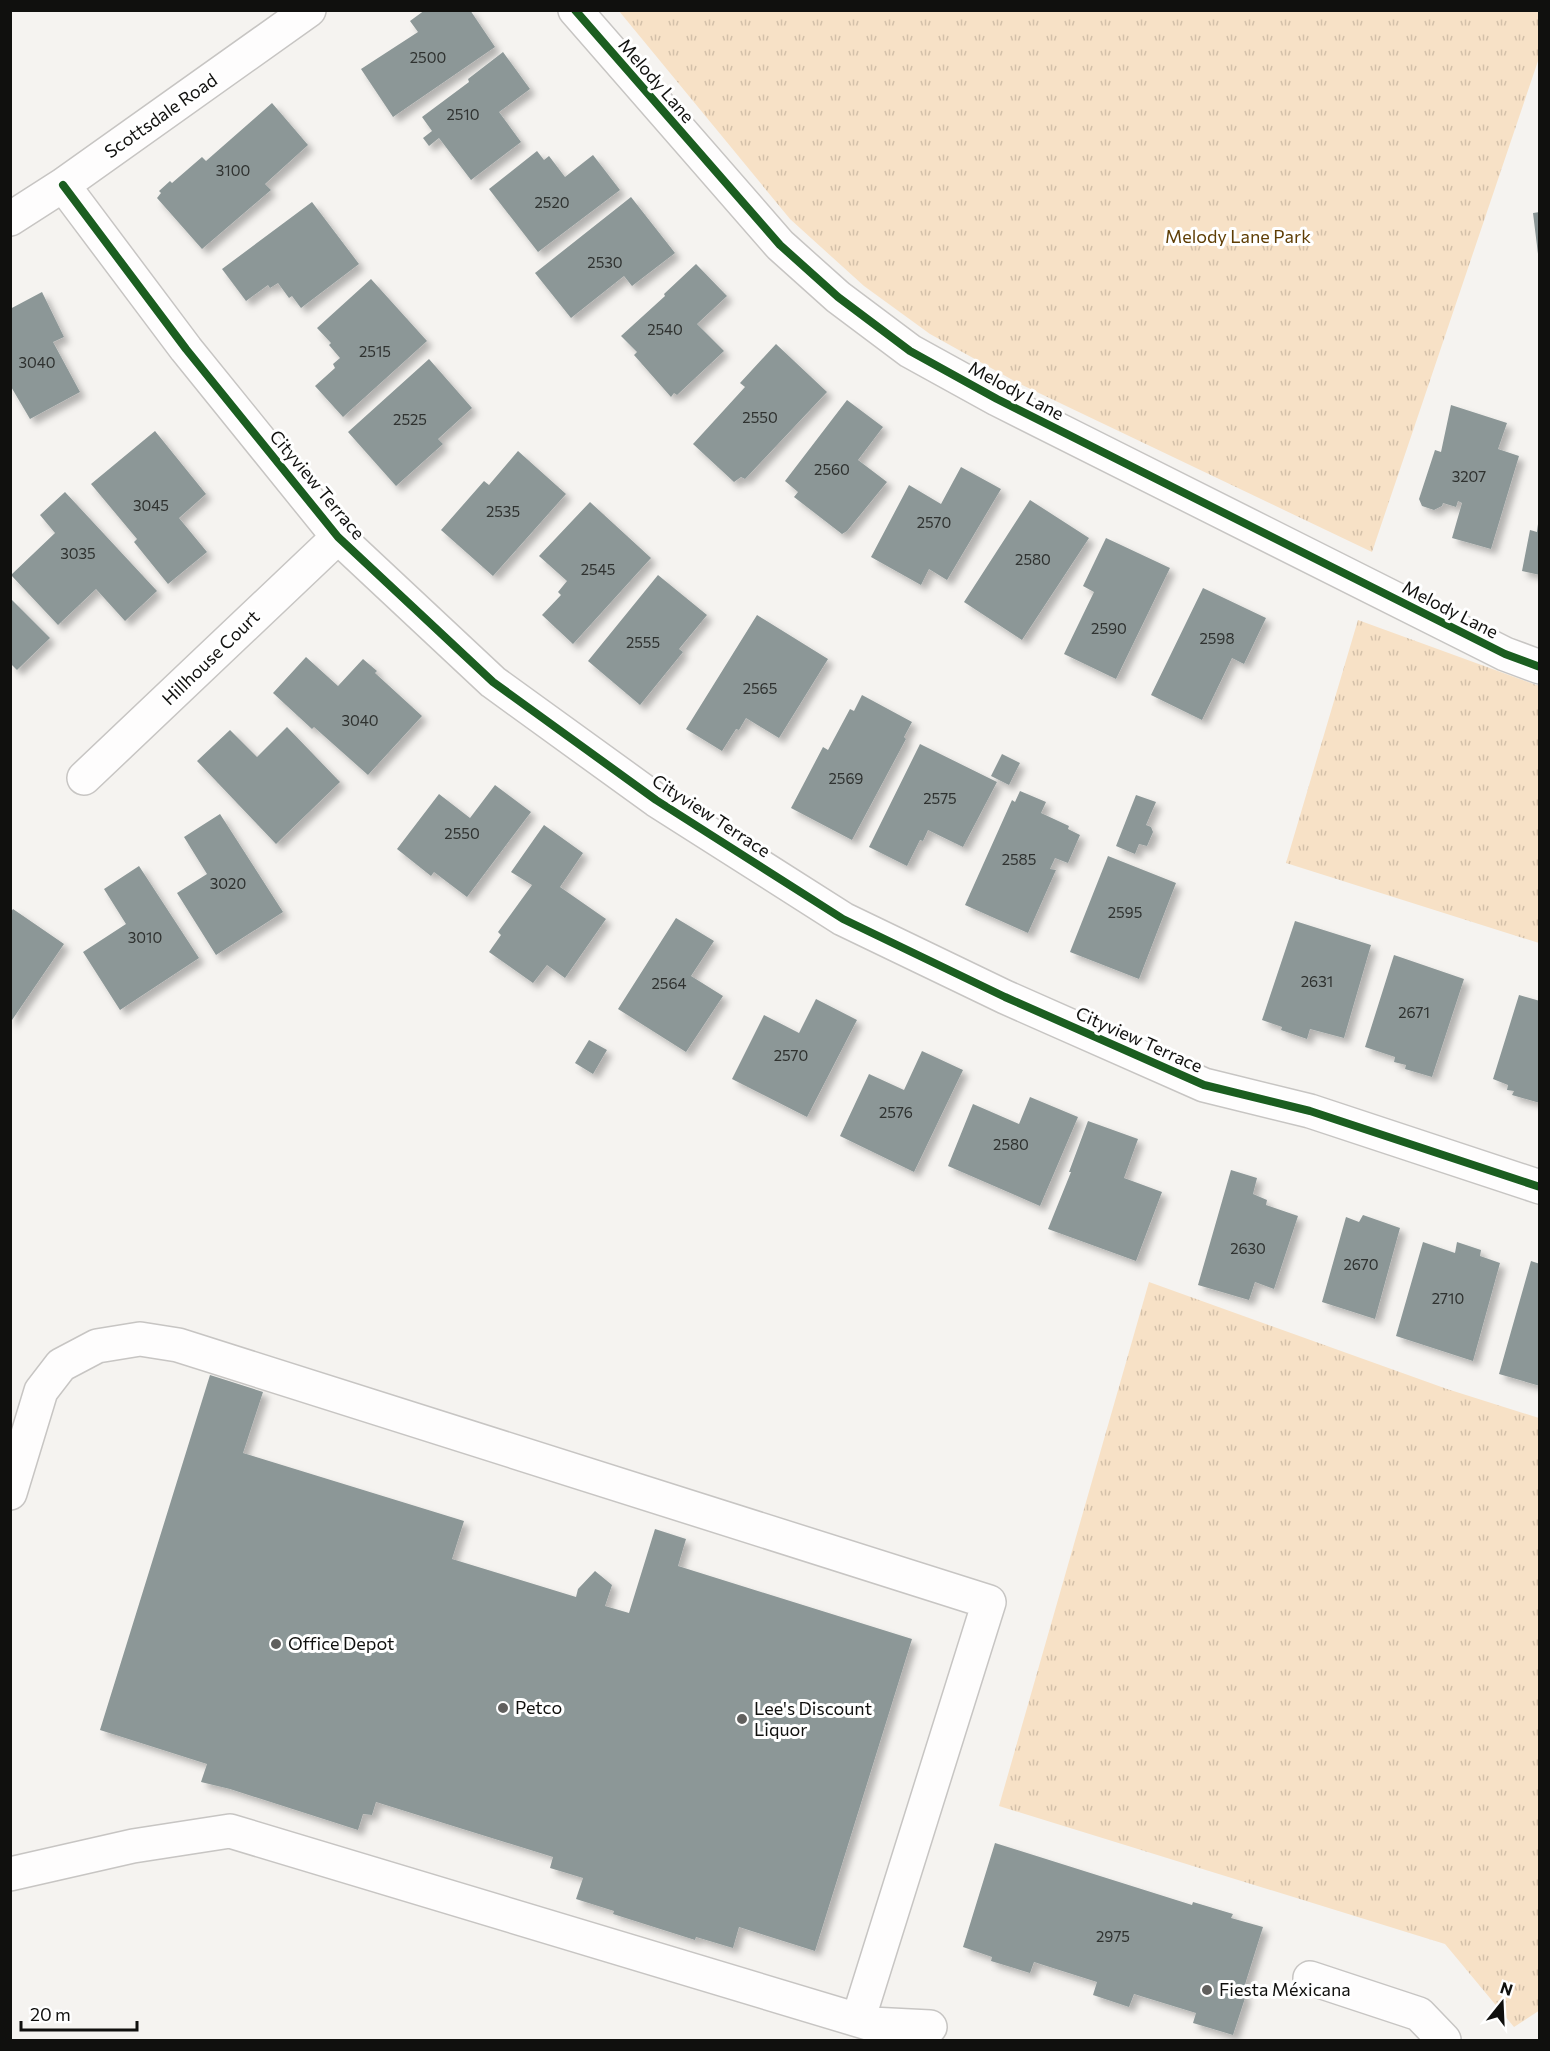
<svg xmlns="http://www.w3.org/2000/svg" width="1550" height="2051" font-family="Commissioner,sans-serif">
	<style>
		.grass { fill: url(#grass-tufts) }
		.building { fill: #8c9797; filter: url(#shadow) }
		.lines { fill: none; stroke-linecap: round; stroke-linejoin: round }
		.minor-casing { stroke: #c7c5c3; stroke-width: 36 }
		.minor { stroke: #fefdfd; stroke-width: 33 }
		.cycleway-casing { stroke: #fff; stroke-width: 11 }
		.cycleway { stroke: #1b5e20; stroke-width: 8 }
		.poi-dot { fill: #605f5d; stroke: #fff; stroke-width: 2 }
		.labels { text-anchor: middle; stroke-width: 6; stroke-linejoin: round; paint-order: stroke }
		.number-label { font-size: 15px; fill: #2f3230 }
		.street-label { font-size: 18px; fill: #10100e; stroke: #fff }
		.park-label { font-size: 18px; fill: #5e3d04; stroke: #fff }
		.poi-label { font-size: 18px; fill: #10100e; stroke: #fff; text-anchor: start }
	</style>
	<defs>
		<pattern id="grass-tufts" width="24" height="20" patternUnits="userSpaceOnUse" patternTransform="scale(1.5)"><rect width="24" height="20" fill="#f7e1c6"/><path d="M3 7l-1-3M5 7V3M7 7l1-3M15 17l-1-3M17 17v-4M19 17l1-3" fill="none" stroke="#d3c0a9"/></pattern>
		<filter id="shadow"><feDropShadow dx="5.5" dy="5.5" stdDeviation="3" flood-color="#0004"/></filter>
	</defs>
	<rect width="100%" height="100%" fill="#f5f3f0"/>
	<path class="grass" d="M 619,11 L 1539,11 L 1539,58 L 1372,552 L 1018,383 L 930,334 L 864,286 L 790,219 Z
		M 1358,620 L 1539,686 L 1539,943 L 1286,863 Z
		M 1149,1282 L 1447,1389 L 1539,1418 L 1540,2010 L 1514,2027 L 1445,1944 L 999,1806 Z"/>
	<path class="building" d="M 425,10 L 470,10 L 495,47 L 393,117 L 361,69 L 418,32 L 410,21 Z
		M 503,52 L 530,89 L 499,112 L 521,142 L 471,180 L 439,138 L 429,146 L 423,138 L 432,131 L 422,117 L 469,82 L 468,79 Z
		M 272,103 L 308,145 L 265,184 L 271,190 L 202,249 L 157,198 L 161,193 L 159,191 L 170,181 L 172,183 L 202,157 L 206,161 Z
		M 537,151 L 544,160 L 549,156 L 565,177 L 593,155 L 620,190 L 538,252 L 489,189 Z
		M 631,197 L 675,253 L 632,286 L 624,276 L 571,318 L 535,273 Z
		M 312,202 L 359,264 L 301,308 L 292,296 L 289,298 L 278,283 L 270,288 L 268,285 L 246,301 L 222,269 Z
		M 1540,212 L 1540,254 L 1538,254 L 1533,213 Z
		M 696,264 L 727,296 L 697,324 L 724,351 L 677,395 L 674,393 L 671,397 L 634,355 L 637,352 L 621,336 L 665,296 L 664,294 Z
		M 371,279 L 427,341 L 343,417 L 315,386 L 335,368 L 333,364 L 340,358 L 329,345 L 331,343 L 317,328 Z
		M 42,292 L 64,337 L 53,342 L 80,392 L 30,419 L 10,385 L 10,309 Z
		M 776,344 L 827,392 L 745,479 L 741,477 L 734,482 L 693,444 L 745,387 L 740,383 Z
		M 429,359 L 472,408 L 438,439 L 443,444 L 396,486 L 348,432 Z
		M 847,400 L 883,427 L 858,460 L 887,482 L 847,531 L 842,534 L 794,497 L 798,492 L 785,481 Z
		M 1451,405 L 1507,423 L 1498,449 L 1519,456 L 1491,549 L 1452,538 L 1462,503 L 1458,501 L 1456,507 L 1443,503 L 1442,506 L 1434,510 L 1422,506 L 1419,499 L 1435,450 L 1441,452 Z
		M 155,431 L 206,494 L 179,518 L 207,552 L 168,584 L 134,542 L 137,539 L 91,484 Z
		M 518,451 L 566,494 L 493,576 L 441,530 L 484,481 L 489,485 Z
		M 961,467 L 1001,489 L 947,580 L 929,569 L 921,585 L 871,557 L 909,485 L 941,504 Z
		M 65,492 L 157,591 L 125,621 L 96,589 L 58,625 L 11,575 L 55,533 L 40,515 Z
		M 1030,500 L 1089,538 L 1022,640 L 964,602 Z
		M 590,502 L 651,558 L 573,644 L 542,615 L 561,595 L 558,592 L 567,581 L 539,556 Z
		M 1538,524 L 1540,524 L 1540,575 L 1522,571 L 1530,530 L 1537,532 Z
		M 1106,538 L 1170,568 L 1116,679 L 1064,654 L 1094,592 L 1083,586 Z
		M 658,575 L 707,615 L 679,649 L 683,652 L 640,705 L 588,661 Z
		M 1203,588 L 1266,618 L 1244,664 L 1232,658 L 1202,720 L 1151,695 Z
		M 10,598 L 50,638 L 17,670 L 10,663 Z
		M 757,615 L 828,659 L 779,738 L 746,718 L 739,730 L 736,729 L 722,751 L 686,729 Z
		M 306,657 L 338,686 L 363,659 L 377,671 L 375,673 L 422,716 L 368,775 L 314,727 L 312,729 L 273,693 Z
		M 862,695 L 912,722 L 904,737 L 906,739 L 852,840 L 791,808 L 823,747 L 828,750 L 850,709 L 854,711 Z
		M 287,727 L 340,782 L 276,844 L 197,761 L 230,730 L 257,757 Z
		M 920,744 L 997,782 L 963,847 L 928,830 L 923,841 L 920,840 L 907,866 L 869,847 Z
		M 1002,754 L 1020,763 L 1009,785 L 991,776 Z
		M 495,785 L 531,812 L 467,897 L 434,872 L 431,876 L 397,849 L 439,794 L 470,818 Z
		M 1020,791 L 1046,802 L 1041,813 L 1069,826 L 1068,829 L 1080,835 L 1068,863 L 1055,858 L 1050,869 L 1056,870 L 1028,933 L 965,905 L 1012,800 L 1015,802 Z
		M 1136,795 L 1156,802 L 1146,825 L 1151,827 L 1153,832 L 1147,846 L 1139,844 L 1135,854 L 1116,846 Z
		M 220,814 L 283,912 L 216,955 L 177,893 L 207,874 L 184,837 Z
		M 544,825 L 583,853 L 560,887 L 606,919 L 565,978 L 547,965 L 533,983 L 489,952 L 501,935 L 498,932 L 532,885 L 511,872 Z
		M 1108,856 L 1176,883 L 1139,979 L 1070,952 Z
		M 139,866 L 199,958 L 120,1010 L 83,952 L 126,924 L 104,889 Z
		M 13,909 L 64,944 L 10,1023 L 10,913 Z
		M 676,918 L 714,941 L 691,976 L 723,996 L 686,1052 L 618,1009 Z
		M 1295,921 L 1371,945 L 1344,1038 L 1310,1029 L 1307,1039 L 1281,1030 L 1282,1027 L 1262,1020 Z
		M 1394,955 L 1464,979 L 1432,1077 L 1405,1069 L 1406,1065 L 1394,1062 L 1395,1057 L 1365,1047 Z
		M 1519,995 L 1540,1001 L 1540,1103 L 1512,1095 L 1514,1091 L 1507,1090 L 1508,1085 L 1493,1079 Z
		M 816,999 L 857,1020 L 807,1117 L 732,1079 L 764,1015 L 799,1033 Z
		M 589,1040 L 607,1050 L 593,1074 L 575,1063 Z
		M 922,1051 L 963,1070 L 914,1172 L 840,1136 L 869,1074 L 904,1090 Z
		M 1030,1097 L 1078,1117 L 1040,1206 L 948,1166 L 973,1104 L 1019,1124 Z
		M 1088,1121 L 1138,1139 L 1124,1178 L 1162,1192 L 1136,1261 L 1048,1229 L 1071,1172 L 1069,1172 Z
		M 1231,1170 L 1257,1178 L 1253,1194 L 1267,1200 L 1266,1205 L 1298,1216 L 1274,1289 L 1255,1282 L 1249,1300 L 1198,1285 Z
		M 1363,1215 L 1400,1228 L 1375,1319 L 1322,1302 L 1346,1217 L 1359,1222 Z
		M 1423,1242 L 1455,1253 L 1457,1242 L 1481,1250 L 1480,1256 L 1500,1263 L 1473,1361 L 1396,1336 Z
		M 1531,1261 L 1540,1264 L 1540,1386 L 1499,1374 Z
		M 210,1375 L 263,1392 L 243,1453 L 464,1521 L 452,1559 L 576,1597 L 578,1589 L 595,1571 L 612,1585 L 605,1606 L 629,1613 L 655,1529 L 686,1539 L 678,1566 L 912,1639 L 815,1951 L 739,1927 L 733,1948 L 696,1937 L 695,1940 L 613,1914 L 614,1911 L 576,1899 L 583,1878 L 550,1868 L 553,1857 L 376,1802 L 372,1815 L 363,1814 L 358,1830 L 230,1789 L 201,1782 L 207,1764 L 100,1730 Z
		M 995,1843 L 1192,1905 L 1193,1902 L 1233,1914 L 1231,1918 L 1263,1927 L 1242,1994 L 1246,1995 L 1233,2035 L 1193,2023 L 1196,2013 L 1134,1994 L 1129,2007 L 1093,1995 L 1097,1982 L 1034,1962 L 1030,1973 L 991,1961 L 992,1957 L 963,1947 Z"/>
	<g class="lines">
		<g class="minor-casing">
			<path id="minor" d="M 575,10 L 780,245 L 838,297 L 910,351 L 997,399 L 1505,654 L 1540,667
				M 63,185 L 186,349 L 338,537 L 493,682 L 656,800 L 843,919 L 1005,997 L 1204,1085 L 1310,1111 L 1540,1187
				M 10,219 L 63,185 L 309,10
				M 84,778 L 338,537
				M 10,1493 L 41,1391 L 61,1365 L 97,1346 L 140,1339 L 178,1345 L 989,1602 L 858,2020
				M 10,1874 L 133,1846 L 230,1831 L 871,2024 L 930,2027
				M 1310,1978 L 1419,2014 L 1444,2040"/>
		</g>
		<use href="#minor" class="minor"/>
		<g class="cycleway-casing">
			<path id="cycleway" d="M 575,10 L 780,245 L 838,297 L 910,351 L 997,399 L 1505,654 L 1540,667
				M 63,185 L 186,349 L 338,537 L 493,682 L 656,800 L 843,919 L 1005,997 L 1204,1085 L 1310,1111 L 1540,1187"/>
		</g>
		<use href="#cycleway" class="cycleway"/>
	</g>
	<g class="poi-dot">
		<circle cx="276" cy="1644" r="6"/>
		<circle cx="503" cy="1708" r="6"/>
		<circle cx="742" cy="1719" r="6"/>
		<circle cx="1207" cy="1990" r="6"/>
	</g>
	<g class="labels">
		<g class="number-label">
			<text x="428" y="63">2500</text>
			<text x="463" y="120">2510</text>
			<text x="233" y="176">3100</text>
			<text x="552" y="208">2520</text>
			<text x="605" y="268">2530</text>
			<text x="665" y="335">2540</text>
			<text x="375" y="357">2515</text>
			<text x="37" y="368">3040</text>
			<text x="760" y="423">2550</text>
			<text x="410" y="425">2525</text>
			<text x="832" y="475">2560</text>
			<text x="1469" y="482">3207</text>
			<text x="151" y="511">3045</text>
			<text x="503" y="517">2535</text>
			<text x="934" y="528">2570</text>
			<text x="78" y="559">3035</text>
			<text x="1033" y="565">2580</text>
			<text x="598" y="575">2545</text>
			<text x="1109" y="634">2590</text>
			<text x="1217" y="644">2598</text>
			<text x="643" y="648">2555</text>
			<text x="760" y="694">2565</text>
			<text x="360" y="726">3040</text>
			<text x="846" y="784">2569</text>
			<text x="940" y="804">2575</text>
			<text x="462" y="839">2550</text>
			<text x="1019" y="865">2585</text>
			<text x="228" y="889">3020</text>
			<text x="1125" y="918">2595</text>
			<text x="145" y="943">3010</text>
			<text x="1317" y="987">2631</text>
			<text x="669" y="989">2564</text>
			<text x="1414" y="1018">2671</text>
			<text x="791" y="1061">2570</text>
			<text x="896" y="1118">2576</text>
			<text x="1011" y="1150">2580</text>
			<text x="1248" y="1254">2630</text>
			<text x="1361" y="1270">2670</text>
			<text x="1448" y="1304">2710</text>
			<text x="1113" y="1942">2975</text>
		</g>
		<g class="street-label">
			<text transform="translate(656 81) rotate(49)" y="6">Melody Lane</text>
			<text transform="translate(161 116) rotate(-35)" y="6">Scottsdale Road</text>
			<text transform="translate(1016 391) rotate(28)" y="6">Melody Lane</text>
			<text transform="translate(317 485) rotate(50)" y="6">Cityview Terrace</text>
			<text transform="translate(1450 610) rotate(27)" y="6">Melody Lane</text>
			<text transform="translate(211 658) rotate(-44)" y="6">Hillhouse Court</text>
			<text transform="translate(711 816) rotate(33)" y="6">Cityview Terrace</text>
			<text transform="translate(1139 1040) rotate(24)" y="6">Cityview Terrace</text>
		</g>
		<g class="park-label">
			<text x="1238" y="243">Melody Lane Park</text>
		</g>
		<g class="poi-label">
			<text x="288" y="1650">Office Depot</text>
			<text x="515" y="1714">Petco</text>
			<text x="754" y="1715">Lee's Discount<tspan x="754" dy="21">Liquor</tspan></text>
			<text x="1219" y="1996">Fiesta Méxicana</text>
		</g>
	</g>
	<rect width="1550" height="2051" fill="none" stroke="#10100e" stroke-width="24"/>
	<g transform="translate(1502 2003) rotate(18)" stroke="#ffffff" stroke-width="4.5" paint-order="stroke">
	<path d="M0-4.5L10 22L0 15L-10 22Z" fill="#10100e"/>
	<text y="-9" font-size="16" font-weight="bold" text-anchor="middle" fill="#10100e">N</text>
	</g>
	<path d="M21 2021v9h116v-9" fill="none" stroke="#10100e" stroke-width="3"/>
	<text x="30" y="2021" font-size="18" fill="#10100e" stroke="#ffffff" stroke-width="4.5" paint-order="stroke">20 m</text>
</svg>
